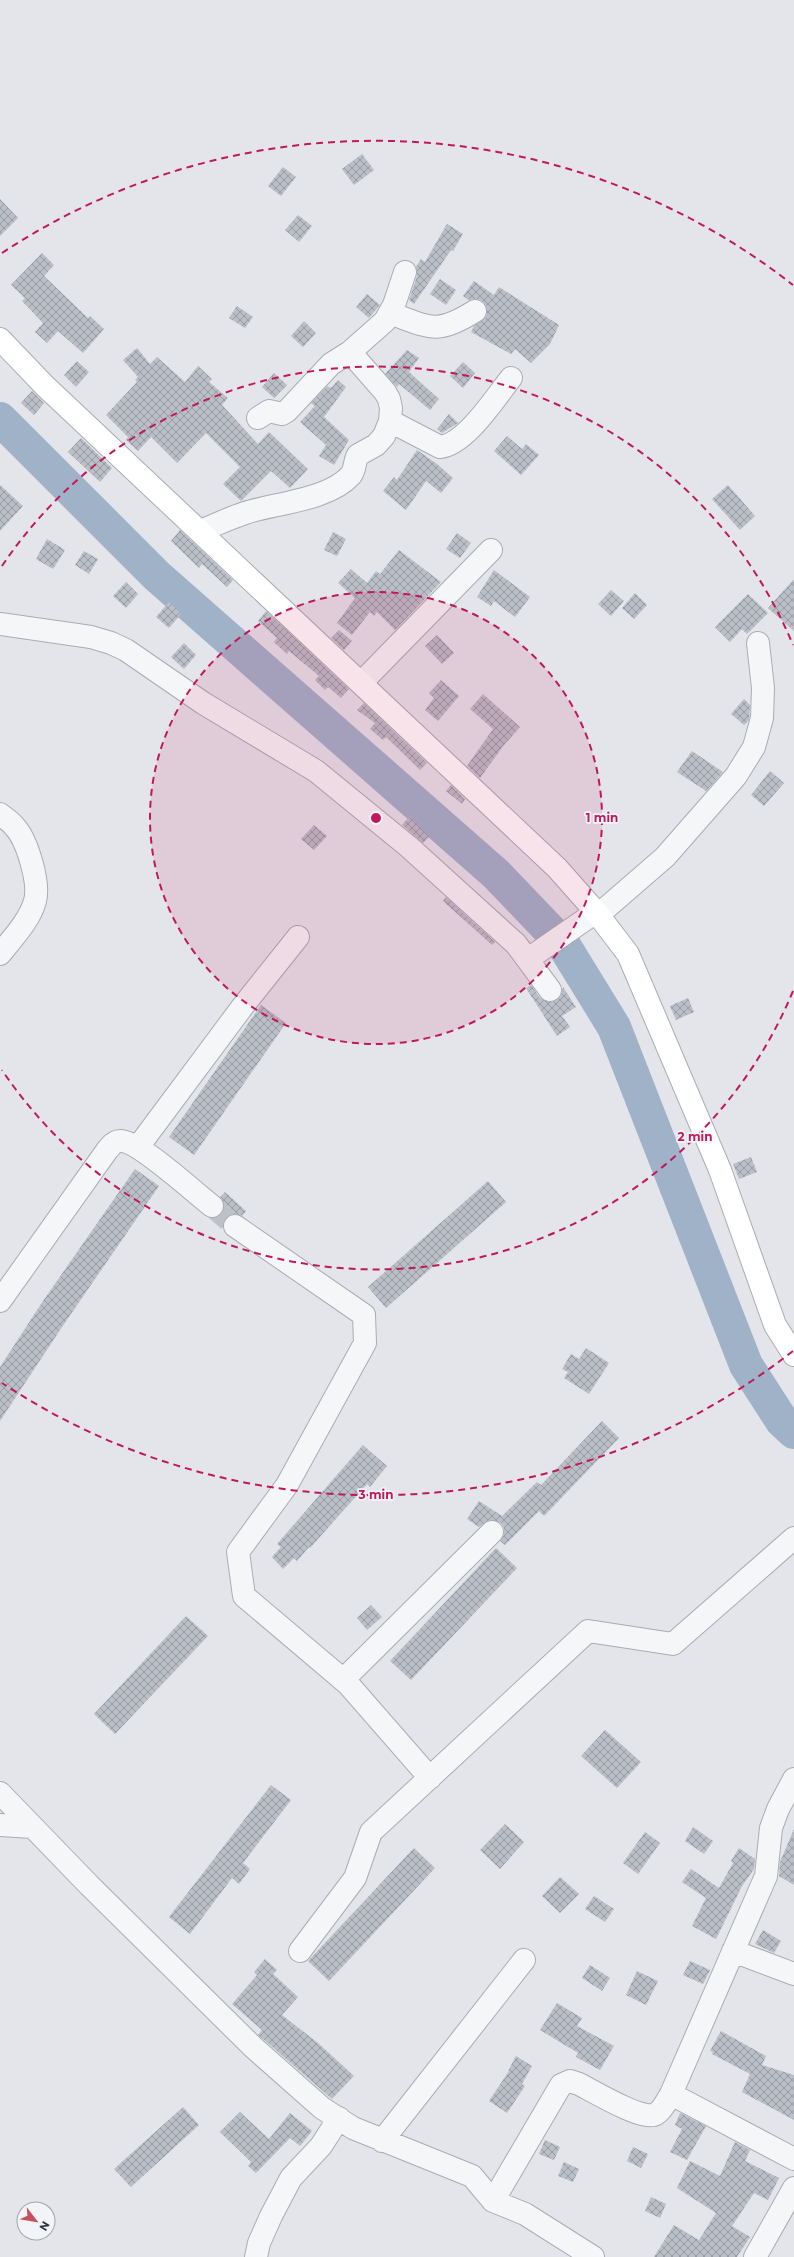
<svg xmlns="http://www.w3.org/2000/svg" width="794" height="2257" font-family="Montserrat,sans-serif">
	<style>
		.lines { fill: none; stroke-linecap: round; stroke-linejoin: round }
		.river { stroke: #a0b2c8; stroke-width: 34 }
		.building { fill: url(#building-cross-hatch) }
		.street-tunnel { stroke: #bec1c8; stroke-width: 22; stroke-dasharray: 22 11; stroke-linecap: butt }
		.street-casing { stroke: #a8acb4; stroke-width: 24 }
		.secondary-casing { stroke: #a8acb4; stroke-width: 24 }
		.street { stroke: #f5f6f8; stroke-width: 22 }
		.secondary { stroke: #fff; stroke-width: 22 }
		.ring { fill: none; stroke: #c2185b; stroke-width: 2; stroke-dasharray: 7 5 }
		.centre { fill: #c2185b; stroke: #f2f4f7; stroke-width: 2 }
		.ring-label { font-size: 12px; text-anchor: middle; font-weight: bold; fill: #c2185b; stroke: #f2f4f7; stroke-width: 3.5; stroke-linejoin: round; paint-order: stroke }
	</style>
	<defs>
		<pattern id="building-cross-hatch" width="8" height="8" patternUnits="userSpaceOnUse"><rect width="8" height="8" fill="#babec7"/><path d="M0 0l8 8M0 8l8-8" fill="none" stroke="#979ba3"/></pattern>
	</defs>
	<rect width="100%" height="100%" fill="#e3e5ea"/>
	<g class="lines">
		<path class="river" d="M 0,419 L 157,576 L 496,874 L 563,944 L 614,1027 L 746,1365 L 782,1421 L 794,1432"/>
	</g>
	<path class="building" d="M 362,154 L 374,170 L 354,185 L 342,169 Z
		M 283,167 L 296,177 L 281,196 L 268,186 Z
		M 0,199 L 18,218 L 0,236 Z
		M 298,215 L 312,226 L 299,242 L 285,230 Z
		M 447,224 L 463,234 L 453,251 L 451,250 L 414,304 L 409,300 L 417,276 L 416,267 L 421,259 L 425,262 Z
		M 42,253 L 54,265 L 44,276 L 88,318 L 90,316 L 104,329 L 83,353 L 58,331 L 47,343 L 35,332 L 43,323 L 22,301 L 25,298 L 11,285 Z
		M 440,279 L 456,290 L 446,305 L 430,294 Z
		M 474,281 L 494,295 L 499,287 L 559,325 L 550,344 L 531,363 L 515,349 L 511,354 L 471,332 L 474,326 L 486,317 L 487,311 L 486,305 L 481,300 L 475,299 L 469,300 L 463,296 Z
		M 367,294 L 380,305 L 369,318 L 356,307 Z
		M 237,306 L 253,317 L 245,328 L 229,318 Z
		M 304,321 L 316,333 L 303,347 L 291,336 Z
		M 137,348 L 150,364 L 157,357 L 185,382 L 198,366 L 212,379 L 209,382 L 228,398 L 222,405 L 258,444 L 269,432 L 308,469 L 290,488 L 271,471 L 241,501 L 223,484 L 240,467 L 206,433 L 177,463 L 151,437 L 138,451 L 126,440 L 128,437 L 106,415 L 137,382 L 135,380 L 138,377 L 123,360 Z
		M 407,350 L 419,358 L 409,372 L 439,399 L 430,410 L 399,384 L 397,387 L 385,374 Z
		M 77,361 L 89,372 L 76,387 L 64,375 Z
		M 463,362 L 475,373 L 463,388 L 450,376 Z
		M 274,373 L 287,385 L 274,398 L 262,387 Z
		M 338,380 L 346,387 L 324,417 L 349,440 L 334,465 L 319,456 L 326,445 L 300,422 L 315,406 L 311,403 L 327,386 L 331,388 Z
		M 32,391 L 44,403 L 34,415 L 21,403 Z
		M 449,414 L 458,423 L 442,433 L 437,429 Z
		M 507,436 L 522,449 L 526,444 L 539,455 L 521,475 L 494,451 Z
		M 81,438 L 112,468 L 100,482 L 68,452 Z
		M 417,450 L 437,464 L 453,478 L 441,493 L 426,481 L 406,510 L 383,491 L 394,477 L 397,480 Z
		M 0,485 L 23,506 L 0,531 Z
		M 728,485 L 755,516 L 740,530 L 712,499 Z
		M 180,530 L 233,580 L 227,587 L 202,564 L 199,568 L 171,541 Z
		M 333,532 L 346,539 L 337,556 L 324,550 Z
		M 457,533 L 471,543 L 460,558 L 446,549 Z
		M 47,539 L 65,550 L 53,569 L 36,559 Z
		M 399,550 L 441,582 L 395,630 L 377,612 L 374,616 L 370,612 L 352,635 L 337,623 L 355,598 L 338,583 L 351,569 L 367,583 L 376,571 L 380,574 Z
		M 84,551 L 98,559 L 89,574 L 75,565 Z
		M 494,570 L 530,597 L 515,617 L 494,601 L 491,606 L 477,597 Z
		M 794,579 L 794,631 L 768,608 Z
		M 126,582 L 138,594 L 126,608 L 113,596 Z
		M 611,590 L 624,601 L 611,616 L 598,604 Z
		M 635,593 L 647,605 L 634,619 L 622,608 Z
		M 748,594 L 768,613 L 747,634 L 742,629 L 730,642 L 715,627 Z
		M 169,602 L 181,614 L 169,628 L 156,617 Z
		M 266,611 L 349,689 L 341,698 L 328,687 L 325,690 L 315,680 L 319,676 L 289,651 L 287,654 L 274,642 L 277,638 L 258,621 Z
		M 339,630 L 352,641 L 344,650 L 331,638 Z
		M 437,635 L 454,653 L 442,664 L 425,646 Z
		M 184,643 L 196,655 L 184,669 L 171,657 Z
		M 441,680 L 459,696 L 438,721 L 425,710 L 434,698 L 429,693 Z
		M 483,694 L 520,727 L 504,745 L 480,778 L 467,766 L 493,729 L 470,709 Z
		M 744,699 L 750,705 L 749,720 L 744,725 L 731,714 Z
		M 364,703 L 427,763 L 420,770 L 386,737 L 383,740 L 370,729 L 375,723 L 357,710 Z
		M 692,751 L 723,772 L 706,791 L 677,772 Z
		M 770,771 L 784,783 L 764,806 L 751,795 Z
		M 451,785 L 465,799 L 462,804 L 446,791 Z
		M 410,816 L 429,837 L 423,843 L 402,825 Z
		M 314,825 L 327,836 L 314,850 L 301,839 Z
		M 446,897 L 495,942 L 492,945 L 443,901 Z
		M 531,985 L 540,998 L 551,1002 L 557,1000 L 561,995 L 563,987 L 576,1007 L 562,1016 L 570,1027 L 557,1036 L 526,988 Z
		M 688,998 L 694,1012 L 676,1020 L 670,1006 Z
		M 261,1005 L 286,1023 L 194,1155 L 169,1137 Z
		M 751,1157 L 757,1172 L 739,1179 L 733,1164 Z
		M 135,1169 L 159,1186 L 62,1327 L 0,1421 L 0,1367 L 43,1301 Z
		M 488,1181 L 506,1202 L 386,1308 L 368,1287 Z
		M 225,1192 L 246,1211 L 242,1216 L 236,1214 L 229,1215 L 225,1219 L 223,1225 L 214,1218 L 221,1214 L 224,1208 L 224,1202 L 220,1197 Z
		M 586,1348 L 609,1363 L 589,1394 L 564,1378 L 568,1372 L 562,1369 L 571,1354 L 579,1359 Z
		M 602,1421 L 619,1438 L 544,1516 L 539,1511 L 505,1545 L 500,1541 L 504,1535 L 504,1528 L 501,1523 L 489,1520 L 479,1527 L 467,1519 L 479,1501 L 502,1516 L 537,1482 L 541,1485 Z
		M 363,1445 L 387,1466 L 370,1487 L 367,1484 L 310,1548 L 309,1547 L 297,1561 L 294,1558 L 283,1569 L 272,1557 L 281,1547 L 277,1544 Z
		M 496,1548 L 517,1568 L 411,1680 L 390,1661 Z
		M 371,1605 L 382,1617 L 367,1630 L 357,1618 Z
		M 186,1616 L 208,1636 L 115,1734 L 94,1714 Z
		M 605,1730 L 641,1762 L 617,1788 L 581,1756 Z
		M 271,1785 L 291,1800 L 243,1863 L 250,1869 L 239,1884 L 232,1878 L 190,1934 L 169,1917 Z
		M 505,1824 L 524,1842 L 500,1869 L 480,1850 Z
		M 693,1827 L 713,1841 L 704,1854 L 685,1841 Z
		M 794,1829 L 794,1885 L 779,1876 L 780,1862 Z
		M 645,1832 L 660,1843 L 638,1874 L 623,1863 Z
		M 414,1848 L 435,1868 L 329,1981 L 308,1961 Z
		M 739,1848 L 755,1859 L 754,1869 L 742,1886 L 716,1939 L 692,1926 L 706,1898 L 682,1882 L 691,1869 L 719,1888 L 733,1863 L 731,1861 Z
		M 560,1877 L 579,1894 L 560,1913 L 542,1896 Z
		M 594,1896 L 614,1909 L 605,1922 L 585,1909 Z
		M 763,1930 L 781,1941 L 774,1953 L 755,1944 Z
		M 265,1959 L 277,1970 L 273,1974 L 298,1997 L 282,2015 L 318,2043 L 354,2076 L 332,2099 L 262,2038 L 258,2035 L 262,2030 L 232,2004 L 257,1975 L 254,1972 Z
		M 690,1961 L 710,1970 L 703,1984 L 683,1975 Z
		M 590,1965 L 610,1978 L 602,1991 L 582,1978 Z
		M 637,1971 L 658,1981 L 646,2005 L 626,1995 Z
		M 557,2003 L 582,2018 L 577,2026 L 614,2046 L 600,2070 L 576,2057 L 578,2053 L 540,2030 Z
		M 721,2031 L 766,2056 L 762,2065 L 794,2075 L 794,2120 L 742,2092 L 750,2074 L 712,2054 L 713,2052 L 710,2051 Z
		M 516,2056 L 532,2066 L 522,2084 L 525,2086 L 507,2113 L 489,2101 L 509,2071 L 508,2071 Z
		M 183,2107 L 199,2125 L 131,2187 L 114,2169 Z
		M 240,2112 L 269,2139 L 290,2113 L 312,2131 L 300,2146 L 290,2138 L 256,2173 L 248,2166 L 251,2162 L 220,2132 Z
		M 680,2113 L 706,2126 L 687,2160 L 670,2152 L 682,2129 L 675,2125 Z
		M 545,2140 L 560,2147 L 554,2160 L 539,2154 Z
		M 735,2142 L 750,2150 L 745,2161 L 779,2178 L 768,2200 L 754,2193 L 732,2226 L 750,2237 L 737,2257 L 654,2257 L 674,2225 L 699,2240 L 716,2213 L 677,2188 L 690,2161 L 720,2176 Z
		M 633,2147 L 648,2154 L 641,2168 L 627,2161 Z
		M 564,2162 L 579,2169 L 573,2182 L 558,2176 Z
		M 651,2197 L 666,2204 L 660,2218 L 645,2211 Z"/>
	<g class="lines">
		<path class="street-tunnel" d="M 212,1206 L 235,1226"/>
		<g class="street-casing">
			<path id="street" d="M 390,313 C 430,328 437,335 475,311
				M 258,418 L 269,411 L 282,414 L 287,411 L 331,364 L 350,352 L 385,321 L 394,305 L 405,272
				M 390,421 L 440,447 C 466,444 495,398 511,378
				M 200,531 C 215,525 230,518 245,513 C 276,503 329,500 351,475 C 356,468 354,461 358,455 L 376,445 L 384,436 L 390,421 L 391,408 L 389,399 L 385,392 L 350,352
				M 0,624 L 91,637 L 111,643 L 126,650 L 203,703 L 316,771 L 409,847 L 516,944 L 550,990
				M 361,683 L 491,550
				M 0,814 C 5,818 10,821 14,826 C 27,839 40,883 35,901 C 30,920 12,939 0,954
				M 598,915 L 665,857 L 736,776 L 754,747 L 762,718 L 763,688 L 758,643
				M 528,959 L 596,912
				M 138,1147 L 243,1006 L 298,937
				M 235,1226 L 364,1315 L 365,1343 L 287,1485 L 238,1552 L 244,1596 L 348,1684 L 430,1778
				M 0,1301 L 108,1149 C 111,1146 114,1141 120,1141 C 138,1140 195,1193 212,1206
				M 343,1680 L 492,1532
				M 0,1793 L 89,1885 L 253,2047 L 322,2108 L 353,2128 L 472,2176 L 493,2201 L 525,2214 L 593,2257
				M 0,1825 L 32,1827
				M 300,1951 L 355,1878 L 371,1832 L 588,1631 L 673,1644 L 794,1538
				M 733,1951 L 794,1974
				M 671,2094 L 794,2159
				M 382,2141 L 524,1960
				M 493,2201 L 561,2085 L 570,2081 L 579,2084 C 593,2091 644,2122 656,2114 C 663,2110 667,2100 671,2094 L 766,1876 L 771,1828 L 778,1809 L 794,1779
				M 256,2257 L 259,2243 L 271,2216 L 291,2178 L 321,2146 L 339,2118
				M 755,2257 L 794,2188"/>
		</g>
		<g class="secondary-casing">
			<path id="secondary" d="M 0,339 L 45,386 L 557,868 L 596,912 L 628,954 L 720,1170 L 775,1325 L 794,1355"/>
		</g>
		<use href="#street" class="street"/>
		<use href="#secondary" class="secondary"/>
	</g>
	<circle cx="376" cy="818" r="226" fill="#c2185b" fill-opacity=".12"/>
	<g class="ring">
		<circle cx="376" cy="818" r="226"/>
		<path d="M793 991A451 451 0 0 1 2 1070M2 566A451 451 0 0 1 793 645"/>
		<path d="M793 1351A677 677 0 0 1 2 1383M2 253A677 677 0 0 1 793 285"/>
	</g>
	<circle cx="376" cy="818" r="6" class="centre"/>
	<g class="ring-label">
		<text x="602" y="822">1 min</text>
		<text x="695" y="1141">2 min</text>
		<text x="376" y="1499">3 min</text>
	</g>
	<g transform="translate(36 2221) rotate(121)"><circle r="19" fill="#f2f4f7" stroke="#a2a6ae"/>
	<path d="M0-3L7 15L0 10L-7 15Z" fill="#c84f5d"/>
	<text y="-6" font-size="11" font-weight="bold" text-anchor="middle" fill="#2b3241">N</text>
	</g>
</svg>
